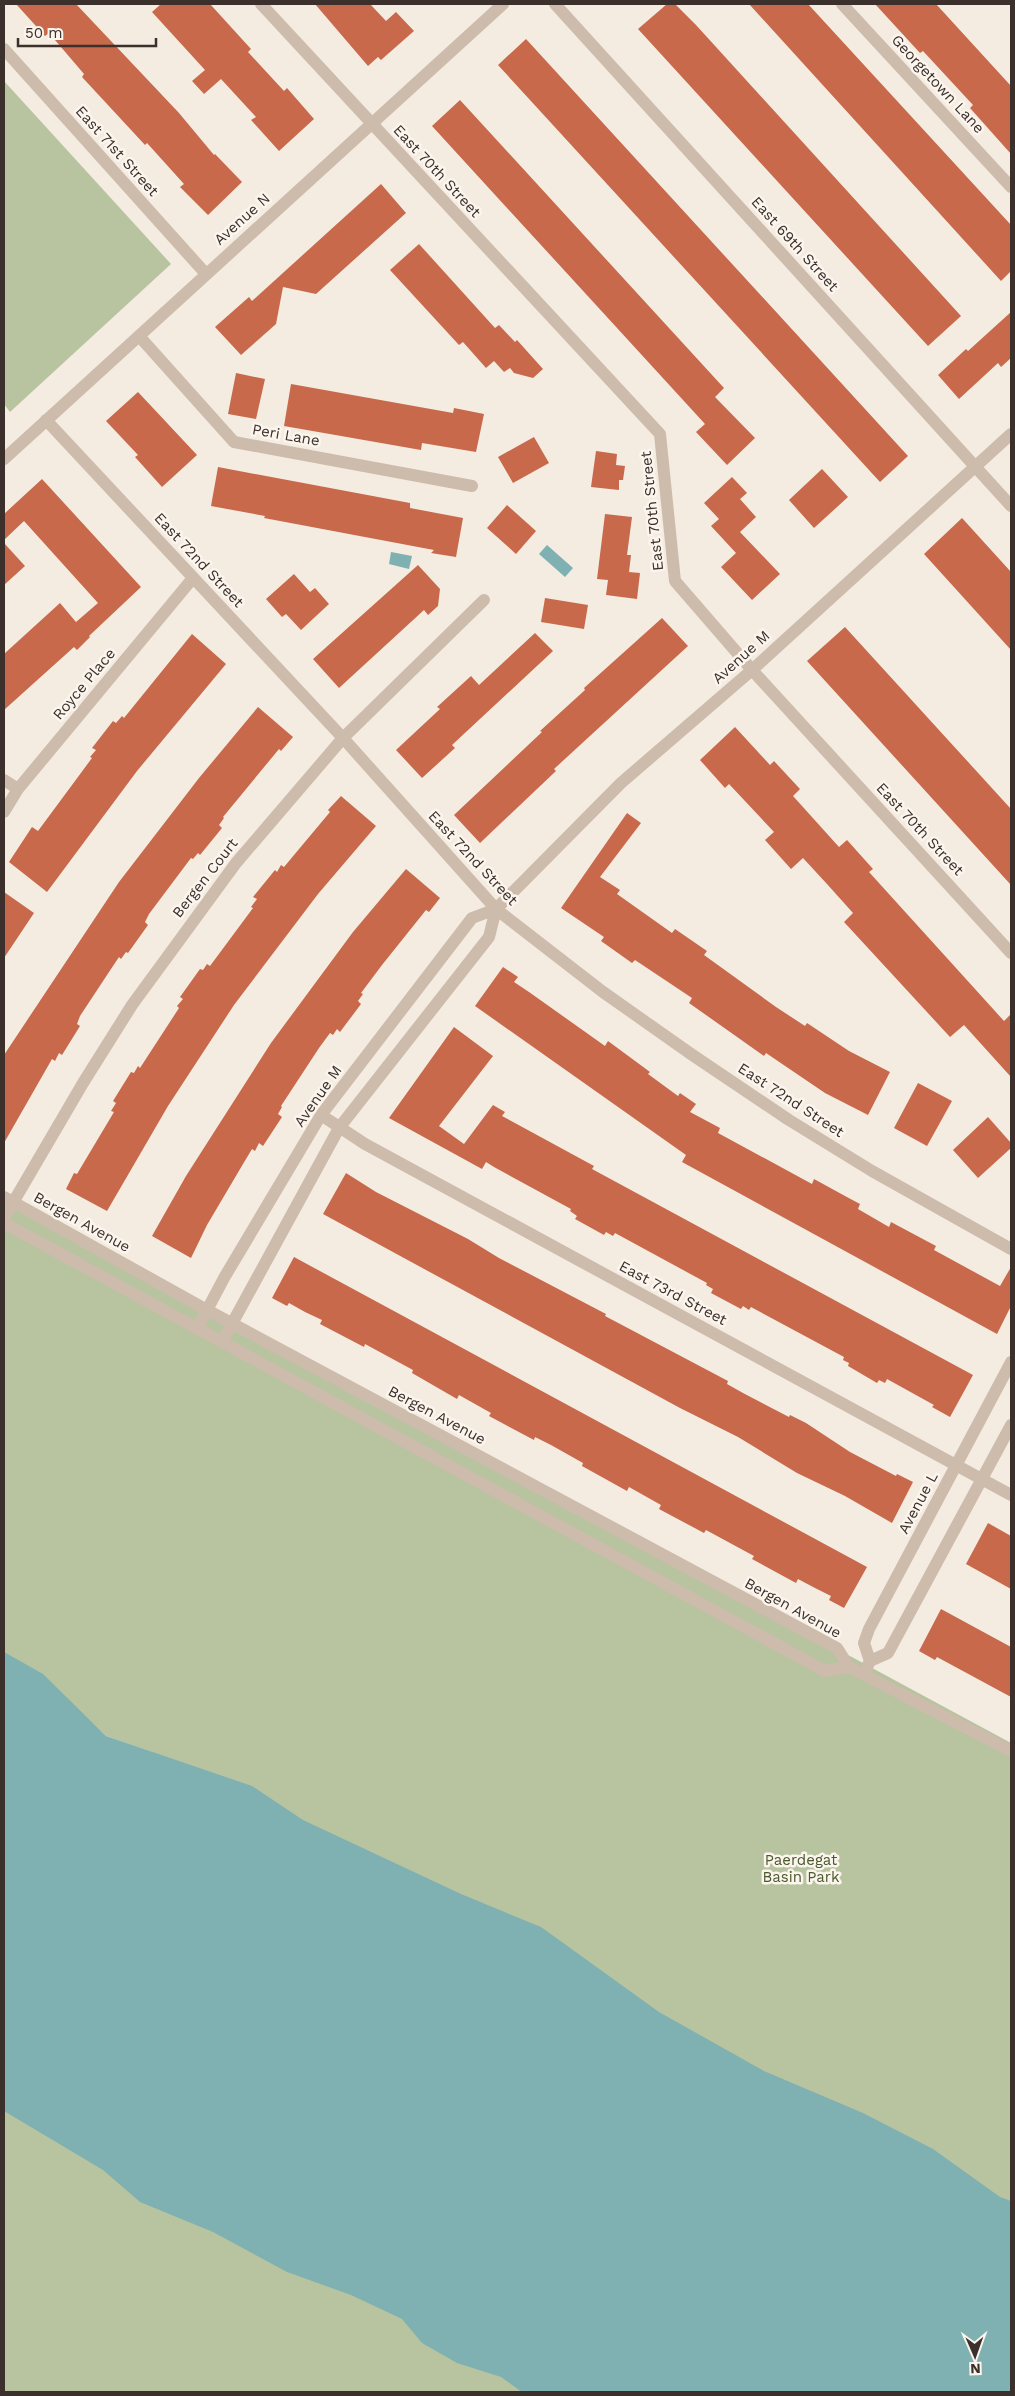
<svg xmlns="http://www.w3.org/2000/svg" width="1015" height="2396" font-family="'Work Sans',sans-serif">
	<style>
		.green { fill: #b8c4a0 }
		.water { fill: #7fb0b2 }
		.building { fill: #c8694b }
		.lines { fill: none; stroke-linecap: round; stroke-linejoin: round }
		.minor { stroke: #cdbbac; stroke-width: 12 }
		.labels { text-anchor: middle; stroke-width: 5; stroke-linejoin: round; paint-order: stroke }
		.street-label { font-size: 15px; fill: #3b302b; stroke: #fbf5ee }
		.park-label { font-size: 15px; fill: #4a5a2e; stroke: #fbf5ee }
	</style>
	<rect width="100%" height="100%" fill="#f4ebe1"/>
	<path class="green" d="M 4,81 L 171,264 L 10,412 L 4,404 Z
		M 4,1199 L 1011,1743 L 1011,2224 L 152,1752 L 106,1736 L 84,1715 L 4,1671 Z
		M 4,2093 L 550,2392 L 4,2392 Z"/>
	<path class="water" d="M 547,545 L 573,568 L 565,577 L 539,554 Z
		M 391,552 L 412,556 L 409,569 L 389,564 Z
		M 4,1652 L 43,1674 L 106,1736 L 252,1786 L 303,1820 L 461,1894 L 541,1927 L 659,2012 L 764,2071 L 863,2113 L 933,2149 L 1000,2197 L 1011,2201 L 1011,2392 L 522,2392 L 501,2377 L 457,2363 L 422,2343 L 402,2319 L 351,2295 L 287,2272 L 213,2232 L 140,2202 L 103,2170 L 4,2111 Z"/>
	<path class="building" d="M 16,4 L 76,4 L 179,113 L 214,155 L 215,154 L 242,182 L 208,215 L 180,187 L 184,184 L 147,143 L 145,145 L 82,77 L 84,74 L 49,33 L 45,36 Z
		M 161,4 L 210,4 L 251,49 L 248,52 L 284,91 L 287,88 L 314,119 L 279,151 L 251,120 L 256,117 L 221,79 L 204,94 L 192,81 L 205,70 L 152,12 Z
		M 315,4 L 370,4 L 386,21 L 396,12 L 414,31 L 381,60 L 378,57 L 368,66 Z
		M 667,4 L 675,4 L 696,25 L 961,316 L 928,346 L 638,29 Z
		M 749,4 L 808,4 L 1011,225 L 1011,271 L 1001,281 Z
		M 875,4 L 936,4 L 1011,86 L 1011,154 L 970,108 L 973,105 L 923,51 L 920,53 Z
		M 526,39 L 908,456 L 880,482 L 498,65 Z
		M 460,100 L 724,388 L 715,397 L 755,438 L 727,465 L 696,432 L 705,424 L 432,126 Z
		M 381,184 L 406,213 L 316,294 L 283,287 L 276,324 L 241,355 L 215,327 L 249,297 L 252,301 Z
		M 419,244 L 495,328 L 499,325 L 515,342 L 517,340 L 543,369 L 533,378 L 514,373 L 510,368 L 504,372 L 494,361 L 486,368 L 463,342 L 459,345 L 390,270 Z
		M 1011,312 L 1011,358 L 1001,367 L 998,363 L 959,399 L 938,375 L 966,349 L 968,351 Z
		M 236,373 L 265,379 L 256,419 L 228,414 Z
		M 291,384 L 453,413 L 454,408 L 484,414 L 476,452 L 422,443 L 421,450 L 284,426 Z
		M 138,392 L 197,455 L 162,487 L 135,457 L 138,455 L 106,421 Z
		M 534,437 L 549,463 L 513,483 L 498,457 Z
		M 596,451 L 617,454 L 616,465 L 625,466 L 623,480 L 619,480 L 619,490 L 591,487 Z
		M 218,467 L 410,503 L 410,508 L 463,518 L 456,557 L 431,553 L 434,550 L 264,518 L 265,516 L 211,506 Z
		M 822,469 L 848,497 L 814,528 L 789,500 Z
		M 732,477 L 747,493 L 740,499 L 756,517 L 740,532 L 780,574 L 752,600 L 721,567 L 736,553 L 711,526 L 719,519 L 704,503 Z
		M 42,479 L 141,587 L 89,636 L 90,637 L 77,650 L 74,647 L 4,710 L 4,654 L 60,603 L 76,622 L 98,603 L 24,521 L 4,540 L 4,514 Z
		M 507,505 L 536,531 L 516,554 L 487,528 Z
		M 605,514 L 632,517 L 627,555 L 631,555 L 629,572 L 640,573 L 637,599 L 606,595 L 608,580 L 597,579 Z
		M 962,518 L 1011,572 L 1011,650 L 924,554 Z
		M 4,543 L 25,566 L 4,585 Z
		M 418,565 L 440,589 L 438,606 L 428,615 L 424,610 L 339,688 L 313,659 Z
		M 294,574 L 310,592 L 315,588 L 329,604 L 301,630 L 286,614 L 282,617 L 266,599 Z
		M 545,598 L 588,605 L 584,629 L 541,622 Z
		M 662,618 L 688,646 L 554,769 L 556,771 L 480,843 L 454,815 L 542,732 L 540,731 L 585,690 L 584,688 Z
		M 845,627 L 1011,809 L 1011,885 L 807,661 Z
		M 535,633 L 553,651 L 452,745 L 455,748 L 422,778 L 396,750 L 440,709 L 437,707 L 471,676 L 479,685 Z
		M 192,634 L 226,664 L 137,771 L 47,892 L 9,862 L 32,827 L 38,831 L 92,758 L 90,757 L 96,750 L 92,748 L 113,721 L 116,723 L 122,716 L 124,718 Z
		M 258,707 L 293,737 L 281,751 L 279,749 L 223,817 L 224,818 L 219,825 L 222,828 L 200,855 L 198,853 L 193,859 L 191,858 L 149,914 L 145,922 L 148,925 L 128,953 L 126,952 L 121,959 L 119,957 L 109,972 L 80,1016 L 77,1024 L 80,1026 L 62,1055 L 59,1053 L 55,1061 L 52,1059 L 4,1143 L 4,1055 L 119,882 L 199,778 Z
		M 735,727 L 770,765 L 774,761 L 800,789 L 793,796 L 839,847 L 847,840 L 873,869 L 869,872 L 1004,1021 L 1011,1014 L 1011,1077 L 964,1025 L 950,1037 L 844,922 L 853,913 L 827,884 L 803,858 L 791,869 L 765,840 L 774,832 L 729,784 L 725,788 L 700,760 Z
		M 341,796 L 376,826 L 318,894 L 234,1005 L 168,1106 L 107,1211 L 66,1189 L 74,1173 L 77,1174 L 114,1112 L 111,1111 L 116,1103 L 113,1101 L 131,1072 L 134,1073 L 138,1066 L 140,1068 L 179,1008 L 177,1006 L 183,999 L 180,997 L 200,969 L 203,970 L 207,964 L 210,966 L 253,908 L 251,907 L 257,899 L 253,897 L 275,870 L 277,872 L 281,865 L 284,867 L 330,812 L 328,810 Z
		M 627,813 L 641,823 L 600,877 L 620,890 L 617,894 L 672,933 L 675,929 L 707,951 L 704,955 L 776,1007 L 805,1026 L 807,1023 L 849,1051 L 890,1072 L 868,1115 L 825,1093 L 766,1053 L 764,1056 L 689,1003 L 692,998 L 635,960 L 632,963 L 601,941 L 604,937 L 561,908 Z
		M 406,869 L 440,898 L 429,912 L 426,910 L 382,965 L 361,993 L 363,994 L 358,1001 L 361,1004 L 340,1032 L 337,1029 L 333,1035 L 330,1033 L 319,1048 L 281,1106 L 282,1107 L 278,1114 L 282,1117 L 263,1146 L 259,1143 L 255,1151 L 252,1149 L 243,1164 L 207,1225 L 191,1258 L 152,1236 L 186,1176 L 271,1043 L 353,932 Z
		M 4,892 L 34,913 L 4,958 Z
		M 503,967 L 518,977 L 514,982 L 529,992 L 605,1046 L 608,1041 L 650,1072 L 648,1074 L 678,1096 L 680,1093 L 696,1104 L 690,1112 L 720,1128 L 718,1133 L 812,1184 L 814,1179 L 845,1196 L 860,1204 L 858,1209 L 889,1227 L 891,1222 L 936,1246 L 934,1250 L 1000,1286 L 1011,1267 L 1011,1306 L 997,1334 L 682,1162 L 686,1155 L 475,1006 Z
		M 454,1027 L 493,1056 L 439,1126 L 464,1144 L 493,1105 L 505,1112 L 502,1116 L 594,1166 L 592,1169 L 973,1375 L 950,1417 L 932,1407 L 934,1405 L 887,1379 L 885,1383 L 879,1380 L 877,1383 L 848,1366 L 849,1363 L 843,1360 L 844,1357 L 751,1307 L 749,1310 L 743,1306 L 741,1309 L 711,1293 L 713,1289 L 706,1285 L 707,1283 L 615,1233 L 613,1236 L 606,1232 L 604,1235 L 575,1219 L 577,1216 L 570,1211 L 571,1209 L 494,1167 L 486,1162 L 482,1169 L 389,1118 Z
		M 918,1083 L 952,1101 L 927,1146 L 894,1128 Z
		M 988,1117 L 1011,1143 L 1011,1148 L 978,1178 L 953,1150 Z
		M 346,1173 L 376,1192 L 468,1239 L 499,1258 L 606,1314 L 605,1316 L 728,1381 L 727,1384 L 743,1393 L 789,1417 L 790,1415 L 806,1423 L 850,1452 L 896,1476 L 897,1474 L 913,1482 L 892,1523 L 845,1496 L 797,1473 L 738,1437 L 680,1408 L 323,1214 Z
		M 294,1257 L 867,1567 L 844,1608 L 829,1600 L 831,1596 L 815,1588 L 798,1579 L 796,1583 L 752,1559 L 754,1556 L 706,1530 L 704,1533 L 659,1509 L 661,1505 L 629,1487 L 627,1491 L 582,1466 L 583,1463 L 551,1445 L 535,1437 L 534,1440 L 489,1416 L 491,1413 L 459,1395 L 457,1399 L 412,1373 L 413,1370 L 365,1344 L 364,1347 L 320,1324 L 322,1320 L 305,1312 L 289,1303 L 287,1306 L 272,1298 Z
		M 988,1523 L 1011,1536 L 1011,1589 L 966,1564 Z
		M 941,1609 L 1011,1647 L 1011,1697 L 937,1657 L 935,1660 L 919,1651 Z"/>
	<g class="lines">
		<path class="minor" d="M 261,4 L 660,434 L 675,581 L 752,670 L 1011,953
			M 555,4 L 1011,506
			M 842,4 L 1011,187
			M 4,49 L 206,274
			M 139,336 L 234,442 L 472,486
			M 46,420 L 343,738 L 496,909 L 603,992 L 691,1054 L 789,1120 L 872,1171 L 1011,1249
			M 4,459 L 503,4
			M 4,780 L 18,789
			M 4,812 L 18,789 L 193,578
			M 321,1115 L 365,1144 L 1011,1495
			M 4,1197 L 207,1310 L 837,1648 L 849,1667 L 1011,1751
			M 4,1218 L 83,1083 L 132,1005 L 236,863 L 343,738 L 484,600
			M 4,1223 L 825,1671 L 849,1667
			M 197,1329 L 224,1278 L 321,1115 L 472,918 L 496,909 L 621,783 L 752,670 L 1011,434
			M 222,1342 L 339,1128 L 489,937 L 496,909
			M 870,1661 L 864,1643 L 869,1629 L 1011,1362
			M 866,1669 L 870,1661 L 888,1653 L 1011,1425"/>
	</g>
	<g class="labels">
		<g class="street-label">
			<text transform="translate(938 84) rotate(47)" y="5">Georgetown Lane</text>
			<text transform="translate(117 151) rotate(48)" y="5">East 71st Street</text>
			<text transform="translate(437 171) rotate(47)" y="5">East 70th Street</text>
			<text transform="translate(242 219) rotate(-42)" y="5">Avenue N</text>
			<text transform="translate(795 244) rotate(48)" y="5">East 69th Street</text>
			<text transform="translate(286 435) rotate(10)" y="5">Peri Lane</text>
			<text transform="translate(652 511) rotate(-96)" y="5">East 70th Street</text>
			<text transform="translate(199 560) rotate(47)" y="5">East 72nd Street</text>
			<text transform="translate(741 657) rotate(-42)" y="5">Avenue M</text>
			<text transform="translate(84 684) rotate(-50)" y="5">Royce Place</text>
			<text transform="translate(920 829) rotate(47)" y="5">East 70th Street</text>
			<text transform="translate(473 858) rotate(47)" y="5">East 72nd Street</text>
			<text transform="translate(205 878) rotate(-52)" y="5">Bergen Court</text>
			<text transform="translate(318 1096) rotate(-55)" y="5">Avenue M</text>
			<text transform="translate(791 1100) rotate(33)" y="5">East 72nd Street</text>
			<text transform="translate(82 1222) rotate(29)" y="5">Bergen Avenue</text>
			<text transform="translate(673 1293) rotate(28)" y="5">East 73rd Street</text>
			<text transform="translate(437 1415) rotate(28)" y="5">Bergen Avenue</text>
			<text transform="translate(918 1503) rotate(-62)" y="5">Avenue L</text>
			<text transform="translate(793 1608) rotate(29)" y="5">Bergen Avenue</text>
		</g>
		<g class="park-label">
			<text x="801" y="1865">Paerdegat<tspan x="801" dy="17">Basin Park</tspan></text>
		</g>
	</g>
	<rect width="1015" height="2396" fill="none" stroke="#3b302b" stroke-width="10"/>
	<g transform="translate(975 2356) rotate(178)" stroke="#fbf5ee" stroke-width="4" paint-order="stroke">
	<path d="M0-4L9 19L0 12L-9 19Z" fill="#3b302b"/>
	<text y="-8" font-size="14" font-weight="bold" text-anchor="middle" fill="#3b302b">N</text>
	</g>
	<path d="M18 38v8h138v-8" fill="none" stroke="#3b302b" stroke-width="2.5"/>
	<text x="25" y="38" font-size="15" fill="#3b302b" stroke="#fbf5ee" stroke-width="4" paint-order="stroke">50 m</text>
</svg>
